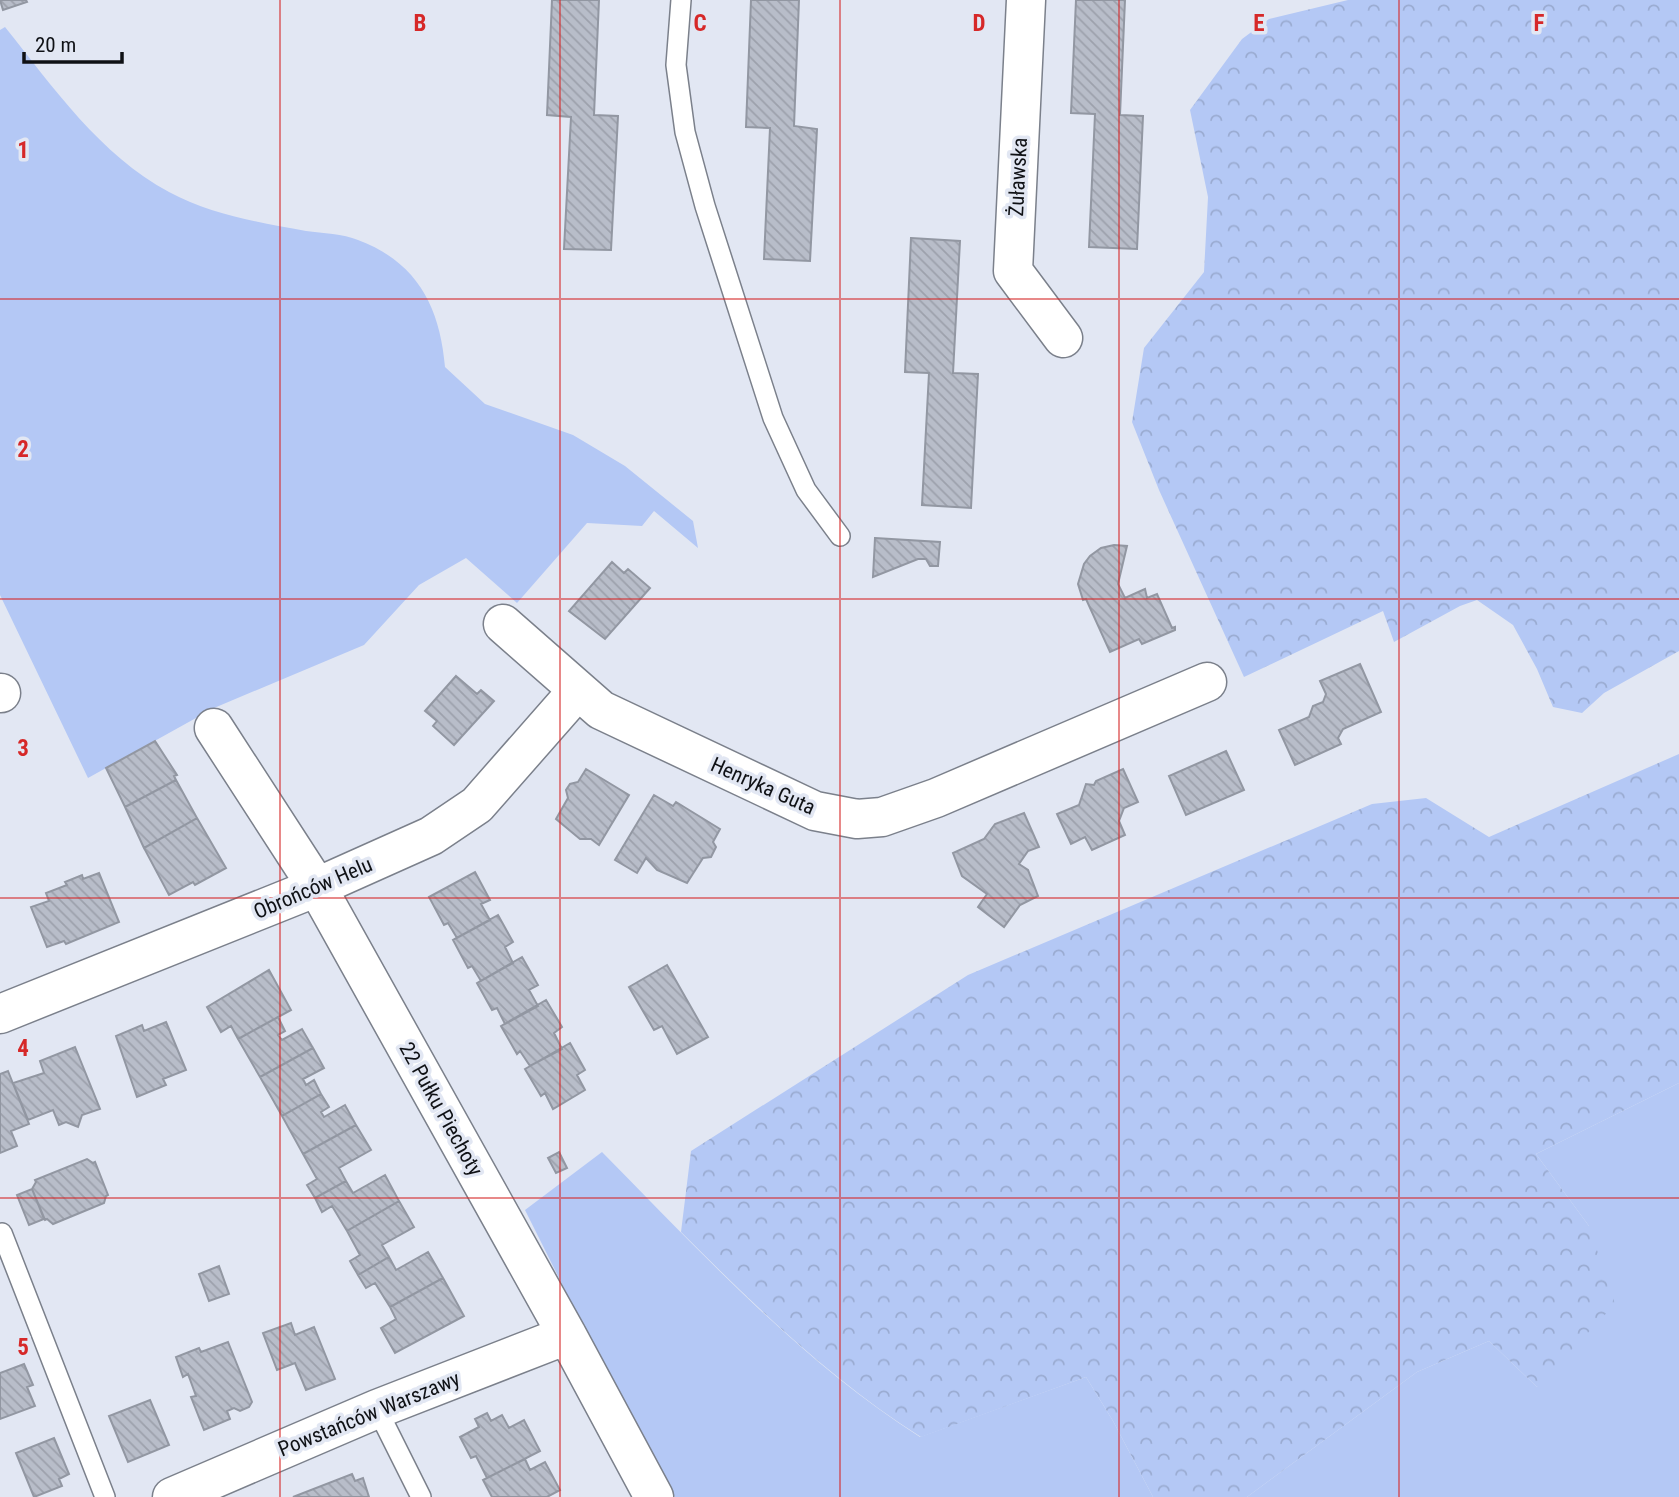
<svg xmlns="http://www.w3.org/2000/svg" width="1679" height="1497" font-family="'Roboto Condensed',sans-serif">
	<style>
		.grass { fill: #b4c8f5 }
		.forest { fill: url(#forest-crowns) }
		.building { fill: url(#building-back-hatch); stroke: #9297a2; stroke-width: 2 }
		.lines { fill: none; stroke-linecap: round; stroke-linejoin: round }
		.service-casing { stroke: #7b808b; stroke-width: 22 }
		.minor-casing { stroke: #7b808b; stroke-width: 41 }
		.service { stroke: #fff; stroke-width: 19 }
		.minor { stroke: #fff; stroke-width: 38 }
		.grid { fill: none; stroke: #d62828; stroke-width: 2; stroke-opacity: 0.55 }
		.labels { text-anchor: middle; stroke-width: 7; stroke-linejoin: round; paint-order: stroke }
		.street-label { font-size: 21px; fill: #0f1115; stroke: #e2e7f3 }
		.grid-label { font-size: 23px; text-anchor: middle; font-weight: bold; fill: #d62828; stroke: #e2e7f3; stroke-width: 7; stroke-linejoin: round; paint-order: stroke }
	</style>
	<defs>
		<pattern id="forest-crowns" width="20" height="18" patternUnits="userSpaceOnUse" patternTransform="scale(1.75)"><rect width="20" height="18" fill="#b4c8f5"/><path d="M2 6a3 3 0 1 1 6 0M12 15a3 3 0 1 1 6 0" fill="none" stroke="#9aabd1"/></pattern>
		<pattern id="building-back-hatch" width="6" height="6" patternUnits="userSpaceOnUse" patternTransform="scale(1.75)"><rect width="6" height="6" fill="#b8bdc9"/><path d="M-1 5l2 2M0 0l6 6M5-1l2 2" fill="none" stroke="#9da1ac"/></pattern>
	</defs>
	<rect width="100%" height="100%" fill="#e2e7f3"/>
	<path class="grass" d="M 5,27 C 53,87 100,155 169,192 C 212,215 258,222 306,231 C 323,233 343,234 358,240 C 417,262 440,307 445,367 L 485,404 L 573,435 L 625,466 L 693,521 L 698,548 L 654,511 L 642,526 L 587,523 L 517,603 L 466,558 L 419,585 L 364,645 L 214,708 L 88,778 L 0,595 L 0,30 Z
		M 1679,1083 L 1679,1497 L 1247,1497 L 1417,1372 L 1489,1341 L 1537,1387 L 1589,1226 L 1536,1154 Z
		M 602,1152 C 702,1253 799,1360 920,1437 L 1086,1377 L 1113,1421 L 1153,1497 L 675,1497 L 582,1324 L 525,1210 Z"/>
	<path class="forest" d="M 1348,0 L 1679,0 L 1679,651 L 1604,693 L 1582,713 L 1553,707 L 1537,669 L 1513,625 L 1477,600 L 1460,606 L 1394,642 L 1383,611 L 1244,677 L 1159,490 L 1132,422 L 1144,348 L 1204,272 L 1208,197 L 1190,110 L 1242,39 L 1269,19 Z
		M 1679,754 L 1679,1083 L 1536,1154 L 1589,1226 L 1615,1304 L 1537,1387 L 1489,1341 L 1417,1372 L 1247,1497 L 1153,1497 L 1113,1421 L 1086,1377 L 921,1437 C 831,1380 756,1307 681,1232 L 691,1151 L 968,975 L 1372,804 L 1426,798 L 1489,837 Z"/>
	<path class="building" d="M 0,0 L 26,0 L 27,2 L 3,10 Z
		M 552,0 L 599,0 L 594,115 L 618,116 L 611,250 L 564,249 L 571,117 L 547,115 Z
		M 751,0 L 799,0 L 794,126 L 817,129 L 810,261 L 764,259 L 770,128 L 746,127 Z
		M 1076,0 L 1125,0 L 1120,115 L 1143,116 L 1137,249 L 1089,247 L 1095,114 L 1071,113 Z
		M 911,238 L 960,241 L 953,373 L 978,374 L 971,508 L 922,505 L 929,373 L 905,372 Z
		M 875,538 L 940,542 L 938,566 L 930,566 L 926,559 L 918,559 L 873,577 Z
		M 1114,545 L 1127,546 L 1118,584 L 1125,598 L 1145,589 L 1147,598 L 1157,594 L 1172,628 L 1175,627 L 1175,630 L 1142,644 L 1139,639 L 1110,652 L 1086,599 L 1083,600 L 1078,584 L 1084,564 L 1090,556 L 1101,548 Z
		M 612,562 L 624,573 L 628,569 L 650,588 L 605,639 L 569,611 Z
		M 1360,664 L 1381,712 L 1343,729 L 1338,738 L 1341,744 L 1295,765 L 1279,730 L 1309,717 L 1313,706 L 1323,702 L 1326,694 L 1320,681 Z
		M 456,676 L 477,694 L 481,690 L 494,701 L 454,745 L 433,726 L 437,721 L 425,711 Z
		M 155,741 L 177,775 L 174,776 L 176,780 L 125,807 L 106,768 Z
		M 1226,751 L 1244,790 L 1186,815 L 1169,776 Z
		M 586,769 L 629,795 L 599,845 L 591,839 L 580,839 L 556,819 L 568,798 L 566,790 L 570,784 L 578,782 Z
		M 1123,769 L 1138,802 L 1124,808 L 1119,821 L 1125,835 L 1092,850 L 1085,837 L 1071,844 L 1057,814 L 1079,805 L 1086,784 L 1094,785 L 1096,781 Z
		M 176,780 L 197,818 L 144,848 L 125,807 Z
		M 654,795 L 673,806 L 676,802 L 720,829 L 713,842 L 716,847 L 711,857 L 703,858 L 687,883 L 657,870 L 646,858 L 637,873 L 615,860 Z
		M 1024,813 L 1039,847 L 1028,851 L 1019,864 L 1028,870 L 1038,896 L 1020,905 L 1004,927 L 978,907 L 987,894 L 962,876 L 953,853 L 984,839 L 995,824 Z
		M 197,818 L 226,868 L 195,885 L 193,882 L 169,895 L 144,848 Z
		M 475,872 L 490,900 L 481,904 L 490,920 L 457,938 L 448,923 L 444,925 L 429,897 Z
		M 99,873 L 119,922 L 66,944 L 64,941 L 47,947 L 31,907 L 49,901 L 46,893 L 67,885 L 65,882 L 82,875 L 83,879 Z
		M 498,915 L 513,942 L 505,947 L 513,963 L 481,981 L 472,966 L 468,968 L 453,940 Z
		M 522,957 L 538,985 L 529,990 L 538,1006 L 505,1024 L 497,1008 L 492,1010 L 477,983 Z
		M 667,965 L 708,1037 L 677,1054 L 662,1026 L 654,1030 L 629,987 Z
		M 269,970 L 291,1010 L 238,1039 L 231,1026 L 221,1032 L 207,1007 Z
		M 546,1000 L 562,1027 L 554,1033 L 562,1049 L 530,1066 L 520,1051 L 517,1054 L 501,1026 Z
		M 278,1017 L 285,1031 L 278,1035 L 282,1040 L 302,1029 L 313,1048 L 260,1077 L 238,1039 Z
		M 166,1022 L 186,1070 L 163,1079 L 166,1085 L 137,1097 L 116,1036 L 142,1025 L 144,1031 Z
		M 570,1043 L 585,1070 L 577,1075 L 585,1090 L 553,1109 L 545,1093 L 541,1096 L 525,1069 Z
		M 75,1047 L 100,1109 L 82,1115 L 78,1127 L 66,1122 L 59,1125 L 53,1110 L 28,1120 L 13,1083 L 44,1073 L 40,1061 Z
		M 313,1048 L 324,1068 L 303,1079 L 306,1085 L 314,1080 L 321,1094 L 282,1116 L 260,1077 Z
		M 8,1071 L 29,1124 L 11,1131 L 17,1146 L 0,1153 L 0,1074 Z
		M 321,1094 L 329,1107 L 321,1112 L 324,1117 L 345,1105 L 356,1125 L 303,1154 L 282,1116 Z
		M 356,1125 L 371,1150 L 339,1168 L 346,1181 L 315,1198 L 307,1185 L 317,1179 L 303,1154 Z
		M 559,1152 L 567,1168 L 556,1173 L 548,1158 Z
		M 87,1159 L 93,1163 L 95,1162 L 108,1195 L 106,1196 L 104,1203 L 53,1224 L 47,1219 L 45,1220 L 32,1189 L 36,1182 L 35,1180 Z
		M 385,1175 L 399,1201 L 347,1231 L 332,1206 L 322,1212 L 315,1198 L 346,1181 L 353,1193 Z
		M 32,1189 L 44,1219 L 29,1225 L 17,1195 Z
		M 399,1201 L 414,1227 L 382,1245 L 389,1257 L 358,1275 L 350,1261 L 360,1255 L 347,1231 Z
		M 428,1252 L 443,1278 L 390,1307 L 375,1283 L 366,1288 L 358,1275 L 389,1257 L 396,1270 Z
		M 219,1266 L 229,1294 L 209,1301 L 199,1274 Z
		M 443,1278 L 464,1316 L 395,1353 L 381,1328 L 396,1319 L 390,1307 Z
		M 291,1323 L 295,1335 L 314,1327 L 335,1379 L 306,1390 L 295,1363 L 277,1370 L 263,1333 Z
		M 228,1342 L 252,1402 L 249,1407 L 240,1411 L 234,1408 L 227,1411 L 230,1419 L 204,1430 L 191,1397 L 196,1396 L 188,1374 L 183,1377 L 176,1357 L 199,1348 L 201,1352 Z
		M 24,1364 L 33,1385 L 27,1387 L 35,1406 L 0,1419 L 0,1373 Z
		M 150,1400 L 169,1445 L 128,1462 L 109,1416 Z
		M 487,1413 L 491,1421 L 502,1415 L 509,1428 L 524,1420 L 540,1451 L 487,1478 L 476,1456 L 471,1458 L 460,1437 L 479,1427 L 475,1419 Z
		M 54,1438 L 69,1474 L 59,1479 L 62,1486 L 34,1497 L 16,1453 Z
		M 525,1459 L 530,1470 L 545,1462 L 560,1490 L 547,1497 L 492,1497 L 483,1480 Z
		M 352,1474 L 355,1481 L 363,1478 L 369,1497 L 293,1497 Z"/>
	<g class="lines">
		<g class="service-casing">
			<path id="service" d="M 681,0 L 676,65 L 685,132 L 705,206 L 773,418 L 806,490 L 840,536
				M 2,1233 L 105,1497
				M 377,1409 L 421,1497"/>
		</g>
		<g class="minor-casing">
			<path id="minor" d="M 1026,0 L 1013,271 L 1063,338
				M 503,624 L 601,710 L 815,811 L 857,819 L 882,817 L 936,798 L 1207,682
				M 0,693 L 1,693
				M 214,728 L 317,887 L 567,1335 L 654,1497
				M 0,1014 L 317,887 L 431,836 L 477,805 L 578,690
				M 172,1497 L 377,1409 L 567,1335"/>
		</g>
		<use href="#service" class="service"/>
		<use href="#minor" class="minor"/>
	</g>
	<path class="grid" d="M 280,0 L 280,1497M 560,0 L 560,1497M 840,0 L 840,1497M 1119,0 L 1119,1497M 1399,0 L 1399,1497M 0,299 L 1679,299M 0,599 L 1679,599M 0,898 L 1679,898M 0,1198 L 1679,1198"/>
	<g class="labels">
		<g class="street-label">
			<text transform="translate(1018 177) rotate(-87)" y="7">Żuławska</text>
			<text transform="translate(763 786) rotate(24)" y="7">Henryka Guta</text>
			<text transform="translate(313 888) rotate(-23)" y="7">Obrońców Helu</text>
			<text transform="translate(441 1109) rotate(61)" y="7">22 Pułku Piechoty</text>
			<text transform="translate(369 1414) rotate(-22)" y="7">Powstańców Warszawy</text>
		</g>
	</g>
	<g class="grid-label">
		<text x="420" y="31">B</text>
		<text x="700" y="31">C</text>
		<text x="979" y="31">D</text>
		<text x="1259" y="31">E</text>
		<text x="1539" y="31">F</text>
		<text x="23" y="158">1</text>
		<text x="23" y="457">2</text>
		<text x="23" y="756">3</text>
		<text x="23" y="1056">4</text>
		<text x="23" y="1355">5</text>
	</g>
	<path d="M24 52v10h98v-10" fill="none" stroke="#0f1115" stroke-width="3.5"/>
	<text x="35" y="52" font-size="21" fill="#0f1115" stroke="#e2e7f3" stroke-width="5" paint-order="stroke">20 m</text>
</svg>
